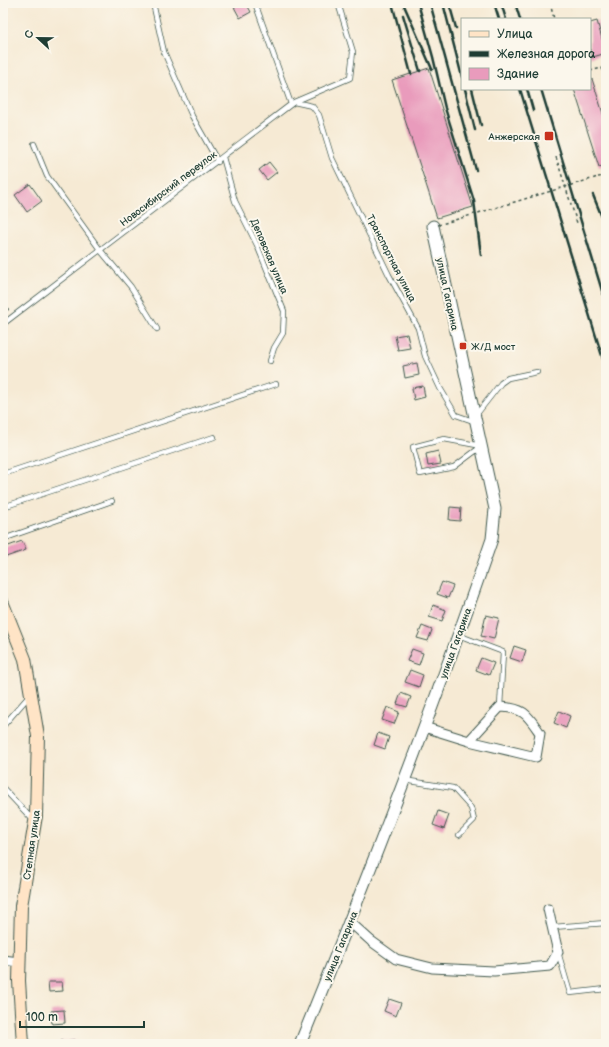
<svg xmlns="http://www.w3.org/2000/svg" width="609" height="1047" font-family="'Balsamiq Sans',sans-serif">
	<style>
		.building { fill: #e99bbc }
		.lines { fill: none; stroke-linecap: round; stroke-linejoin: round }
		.service-casing { stroke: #3f574c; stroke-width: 6 }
		.minor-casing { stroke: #3f574c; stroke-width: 11 }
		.tertiary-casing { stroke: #3f574c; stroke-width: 13 }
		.secondary-casing { stroke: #3f574c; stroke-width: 14 }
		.path { stroke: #3f574c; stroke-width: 1.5; stroke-dasharray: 3 3; stroke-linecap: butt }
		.service { stroke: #fff; stroke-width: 4.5 }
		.minor { stroke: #fff; stroke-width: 9 }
		.tertiary { stroke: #fff; stroke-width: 11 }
		.secondary { stroke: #ffe4c6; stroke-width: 12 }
		.rail { stroke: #1f3d34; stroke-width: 2.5 }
		.path-bridge { stroke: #3f574c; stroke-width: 1.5; stroke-dasharray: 3 3; stroke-linecap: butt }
		.poi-dot { fill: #c8321e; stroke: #fbf7ec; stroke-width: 1.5 }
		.labels { text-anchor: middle; stroke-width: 4; stroke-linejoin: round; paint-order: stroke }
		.poi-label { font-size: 10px; fill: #1f3d34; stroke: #fbf7ec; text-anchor: end }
		.street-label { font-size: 10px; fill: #1f3d34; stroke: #fbf7ec }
	</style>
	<rect width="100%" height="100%" fill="#fbf7ec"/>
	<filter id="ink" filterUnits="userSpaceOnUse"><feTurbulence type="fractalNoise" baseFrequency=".025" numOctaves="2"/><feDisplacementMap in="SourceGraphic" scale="8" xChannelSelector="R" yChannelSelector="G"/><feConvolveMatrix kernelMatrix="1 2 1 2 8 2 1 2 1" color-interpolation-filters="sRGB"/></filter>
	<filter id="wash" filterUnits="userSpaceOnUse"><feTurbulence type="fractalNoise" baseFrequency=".012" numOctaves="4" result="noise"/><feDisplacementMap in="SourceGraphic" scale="16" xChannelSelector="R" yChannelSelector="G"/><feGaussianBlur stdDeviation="0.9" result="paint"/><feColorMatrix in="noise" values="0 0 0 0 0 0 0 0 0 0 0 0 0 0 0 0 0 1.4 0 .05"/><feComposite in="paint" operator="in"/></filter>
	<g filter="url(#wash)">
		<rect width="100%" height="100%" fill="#f6ead4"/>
		<g id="blocks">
			<path class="building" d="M 240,3 L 246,3 L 251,12 L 240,18 L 234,7 Z
				M 597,21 L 606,53 L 590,58 L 590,23 Z
				M 429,68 L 473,207 L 437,218 L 392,80 Z
				M 590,79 L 592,79 L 606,123 L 606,165 L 599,167 L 574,89 L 590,89 Z
				M 269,162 L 277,172 L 267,180 L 259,170 Z
				M 30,184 L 42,201 L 27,212 L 15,195 Z
				M 407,334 L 410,348 L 398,350 L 395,336 Z
				M 417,363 L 419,375 L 405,378 L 403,366 Z
				M 423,386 L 425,397 L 414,400 L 412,388 Z
				M 438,451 L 441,464 L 428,466 L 426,454 Z
				M 450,507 L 461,508 L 460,521 L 449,520 Z
				M 22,541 L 26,550 L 3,558 L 3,548 Z
				M 442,582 L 453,586 L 448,598 L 437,594 Z
				M 433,605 L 446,610 L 442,621 L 429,617 Z
				M 486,615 L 499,618 L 494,639 L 481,636 Z
				M 422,626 L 432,630 L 428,641 L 417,638 Z
				M 514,646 L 526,650 L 522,662 L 510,658 Z
				M 412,649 L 423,653 L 419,665 L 407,661 Z
				M 481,658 L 494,663 L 489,675 L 476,670 Z
				M 410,670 L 423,675 L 419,687 L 405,682 Z
				M 401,693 L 411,697 L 407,707 L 397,704 Z
				M 387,707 L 399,712 L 394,724 L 382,720 Z
				M 559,711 L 570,716 L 566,728 L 554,723 Z
				M 378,733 L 389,737 L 385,749 L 374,745 Z
				M 438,811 L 449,815 L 444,829 L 433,825 Z
				M 48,982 L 62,982 L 63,991 L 49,992 Z
				M 389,999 L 401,1003 L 396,1016 L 384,1011 Z
				M 64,1010 L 65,1023 L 52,1024 L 51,1011 Z
				M 75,1040 L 75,1044 L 61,1044 L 61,1041 Z"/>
		</g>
	</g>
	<g filter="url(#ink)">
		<use href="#blocks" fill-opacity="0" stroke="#3f574c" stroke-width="1"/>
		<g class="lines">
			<g class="service-casing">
				<path id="service" d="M 153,3 L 164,52 L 192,116 L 218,162
					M 255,3 L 291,104
					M 294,102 L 312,106 L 319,115 L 332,158 L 389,275 L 418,328 L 425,356 L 440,388 L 456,415 L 476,422
					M 34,144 L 47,176 L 101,251 L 131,287 L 157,329
					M 223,157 L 235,201 L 257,245 L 284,311 L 283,333 L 274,348 L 270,361
					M 3,324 L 294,102 L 350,78 L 353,52 L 338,3
					M 476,415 L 501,383 L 508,378 L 537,372
					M 444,439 L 482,446 L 454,467 L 420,474 L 413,447 Z
					M 3,474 L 276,384
					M 3,507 L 214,437
					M 3,539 L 112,501
					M 458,635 L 503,652 L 500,707
					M 3,726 L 30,695
					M 404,780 L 453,788 L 471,808 L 474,820 L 459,835
					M 3,788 L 33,820
					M 553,927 L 606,923
					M 558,952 L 570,993 L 606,989"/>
			</g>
			<g class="minor-casing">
				<path id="minor" d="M 424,727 L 469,741 L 536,757 L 540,733 C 527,714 524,708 500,707 L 469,741
					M 350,922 L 371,941 L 396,959 L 432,968 L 494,971 L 550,966 L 558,952 L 548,909
					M 3,960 L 19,962"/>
			</g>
			<g class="tertiary-casing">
				<path id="tertiary" d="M 300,1044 C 368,877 434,709 492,539 L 495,509 L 433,226"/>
			</g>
			<g class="secondary-casing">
				<path id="secondary" d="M 3,604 L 25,659 L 38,736 L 36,816 L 21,906 L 19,981 L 23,1044"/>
			</g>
			<path class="path" d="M 550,3 L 554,19
				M 590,71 L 602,68 L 606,79
				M 556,157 L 577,223
				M 598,177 L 606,176
				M 3,290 L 9,313"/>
			<use href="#service" class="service"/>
			<use href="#minor" class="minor"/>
			<use href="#tertiary" class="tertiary"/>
			<use href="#secondary" class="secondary"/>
			<path class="rail" d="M 392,3 L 411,74
				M 403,3 L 432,69
				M 418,3 L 433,57 L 445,108 L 474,201 L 481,255
				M 430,3 L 476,170
				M 443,3 L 462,77
				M 449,3 L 456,28
				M 494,3 L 499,19
				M 501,3 L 506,19
				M 515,3 L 520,19
				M 403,15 L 420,71
				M 465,89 L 475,130
				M 472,89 L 481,125
				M 520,89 L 606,369
				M 527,89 L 533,110
				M 541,89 L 606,304
				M 593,195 L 606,227"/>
			<path class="path-bridge" d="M 438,225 L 598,177"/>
		</g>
	</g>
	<g class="poi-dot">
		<rect x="544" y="131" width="10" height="10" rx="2"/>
		<rect x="459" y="342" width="8" height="8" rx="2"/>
	</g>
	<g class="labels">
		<g class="poi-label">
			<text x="540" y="140">Анжерская</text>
			<text x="471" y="350" text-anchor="start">Ж/Д мост</text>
		</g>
		<g class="street-label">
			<text transform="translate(168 188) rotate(-37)" y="4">Новосибирский переулок</text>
			<text transform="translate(270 256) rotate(67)" y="4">Деповская улица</text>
			<text transform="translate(392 258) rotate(63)" y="4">Транспортная улица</text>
			<text transform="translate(448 294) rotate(78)" y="4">улица Гагарина</text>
			<text transform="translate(455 643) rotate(-70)" y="4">улица Гагарина</text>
			<text transform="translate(31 845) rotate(-82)" y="4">Степная улица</text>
			<text transform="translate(340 946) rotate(-68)" y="4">улица Гагарина</text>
		</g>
	</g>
	<rect width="609" height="1047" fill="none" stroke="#fbf7ec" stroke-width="16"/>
	<rect x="461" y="18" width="130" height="72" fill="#fbf7ec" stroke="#a3ada2"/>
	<rect x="469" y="31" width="20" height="6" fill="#ffe4c6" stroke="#a3ada2"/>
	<text x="497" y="38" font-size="12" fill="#1f3d34">Улица</text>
	<rect x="469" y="51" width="20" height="6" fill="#1f3d34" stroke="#a3ada2"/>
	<text x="497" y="58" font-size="12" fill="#1f3d34">Железная дорога</text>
	<rect x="469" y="68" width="20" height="12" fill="#e99bbc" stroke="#a3ada2"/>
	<text x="497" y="78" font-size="12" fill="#1f3d34">Здание</text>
	<g transform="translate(38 38) rotate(292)" stroke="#fbf7ec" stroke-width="3" paint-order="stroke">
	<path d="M0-3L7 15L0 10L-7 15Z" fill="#1f3d34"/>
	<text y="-6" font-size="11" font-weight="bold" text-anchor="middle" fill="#1f3d34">С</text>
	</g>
	<path d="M20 1021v6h124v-6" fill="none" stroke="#1f3d34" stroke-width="2"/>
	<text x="26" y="1021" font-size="12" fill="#1f3d34" stroke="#fbf7ec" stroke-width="3" paint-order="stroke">100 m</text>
</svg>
